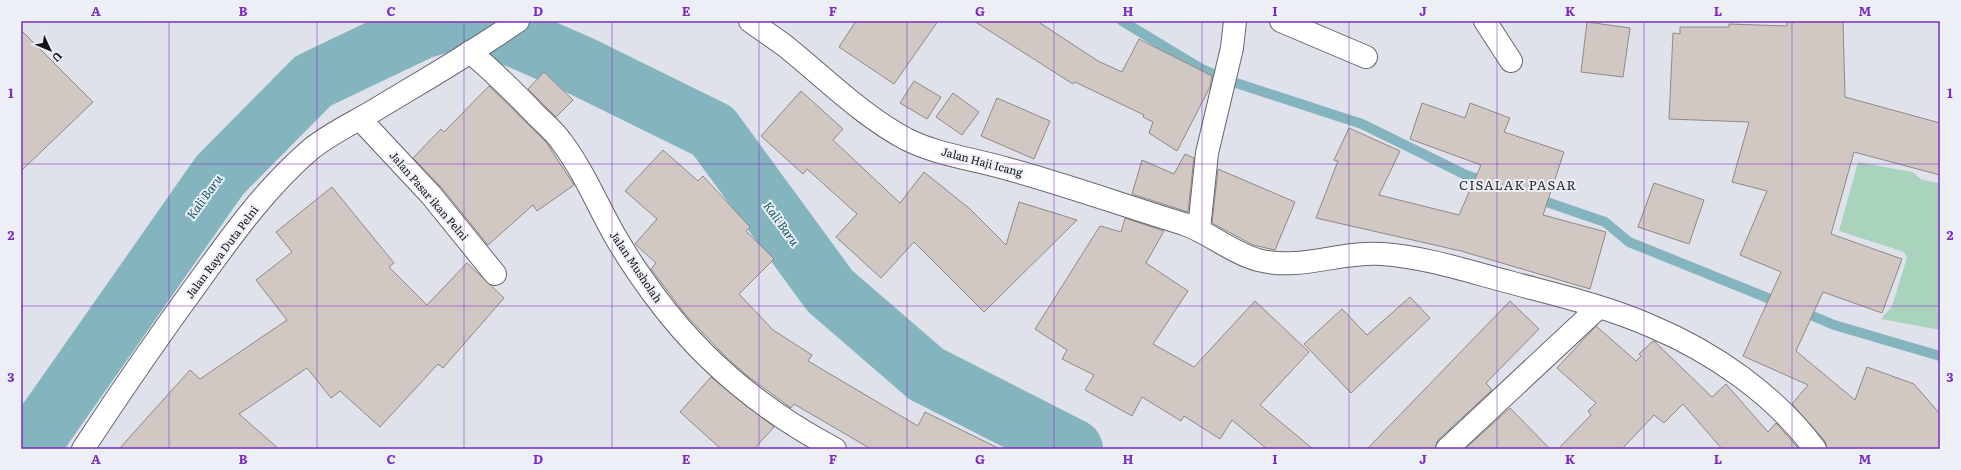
<svg xmlns="http://www.w3.org/2000/svg" width="1961" height="470" font-family="Literata,serif">
	<style>
		.green { fill: #aad3be }
		.lines { fill: none; stroke-linecap: round; stroke-linejoin: round }
		.stream { stroke: #84b5bf; stroke-width: 10 }
		.river { stroke: #84b5bf; stroke-width: 60 }
		.building { fill: #d1c8c4; stroke: #908884 }
		.street-casing { stroke: #64666d; stroke-width: 24 }
		.secondary-casing { stroke: #64666d; stroke-width: 24 }
		.street { stroke: #fff; stroke-width: 22 }
		.secondary { stroke: #fff; stroke-width: 22 }
		.grid { fill: none; stroke: #7b2cbf; stroke-width: 1; stroke-opacity: 0.55 }
		.labels { text-anchor: middle; stroke-width: 4; stroke-linejoin: round; paint-order: stroke }
		.street-label { font-size: 11px; fill: #141517; stroke: #edeff7 }
		.water-label { font-size: 12px; font-style: italic; fill: #0f5661; stroke: #edeff7 }
		.quarter-label { font-size: 13px; letter-spacing: 1px; fill: #2a2c32; stroke: #edeff7 }
		.neatline { fill: none; stroke: #7b2cbf; stroke-width: 1.5 }
		.grid-label { font-size: 13px; text-anchor: middle; font-weight: bold; fill: #7b2cbf }
	</style>
	<rect width="100%" height="100%" fill="#dfe2ea"/>
	<path class="green" d="M 1858,162 L 1912,172 L 1922,180 L 1940,183 L 1940,330 L 1881,319 L 1892,306 L 1907,258 L 1904,252 L 1839,231 Z"/>
	<g class="lines">
		<path class="stream" d="M 1122,21 L 1200,68 L 1224,79 L 1362,124 L 1466,175 L 1488,182
			M 1535,198 L 1605,222 L 1629,242 L 1780,303
			M 1801,311 L 1834,325 L 1940,356"/>
		<path class="river" d="M 478,21 L 579,65 L 713,131 L 830,291 L 926,374 L 1073,449
			M 28,449 L 220,175 L 313,81 L 422,29 L 449,21"/>
	</g>
	<path class="building" d="M 856,21 L 938,21 L 894,84 L 839,47 Z
		M 974,21 L 1037,21 L 1098,61 L 1122,72 L 1139,39 L 1212,76 L 1210,87 L 1177,151 L 1149,133 L 1153,122 L 1143,117 L 1144,115 L 1075,82 L 1073,84 Z
		M 1787,21 L 1843,21 L 1845,97 L 1940,123 L 1940,175 L 1854,152 L 1831,234 L 1902,259 L 1882,313 L 1823,292 L 1796,351 L 1855,400 L 1867,367 L 1914,384 L 1940,414 L 1940,449 L 1827,449 L 1825,441 L 1792,404 L 1808,385 L 1743,356 L 1781,272 L 1740,255 L 1767,191 L 1732,182 L 1749,122 L 1669,119 L 1673,33 L 1680,34 L 1680,27 L 1729,27 L 1729,24 L 1787,26 Z
		M 1587,22 L 1630,28 L 1623,77 L 1581,72 Z
		M 21,30 L 93,102 L 21,171 Z
		M 544,72 L 573,100 L 556,117 L 528,89 Z
		M 914,81 L 941,97 L 927,119 L 900,103 Z
		M 489,86 L 546,142 L 574,185 L 537,211 L 533,205 L 488,245 L 441,187 L 413,158 L 441,129 L 444,132 Z
		M 801,91 L 843,129 L 833,140 L 900,203 L 924,172 L 970,209 L 1006,245 L 1019,202 L 1077,220 L 984,312 L 914,242 L 881,278 L 836,237 L 857,214 L 807,169 L 803,174 L 761,136 Z
		M 953,93 L 979,112 L 962,135 L 936,117 Z
		M 997,98 L 1050,121 L 1034,159 L 981,136 Z
		M 1422,103 L 1465,118 L 1470,103 L 1510,118 L 1504,132 L 1564,152 L 1543,215 L 1606,232 L 1590,289 L 1461,251 L 1316,218 L 1338,161 L 1334,160 L 1349,128 L 1400,151 L 1379,195 L 1459,215 L 1481,165 L 1410,139 Z
		M 663,150 L 698,181 L 703,176 L 750,227 L 746,231 L 774,259 L 739,294 L 773,330 L 812,355 L 808,361 L 918,426 L 925,412 L 1000,449 L 871,449 L 794,404 L 791,408 L 745,374 L 724,355 L 685,314 L 651,269 L 656,263 L 635,244 L 657,219 L 625,191 Z
		M 1185,154 L 1194,158 L 1188,212 L 1132,194 L 1142,160 L 1174,174 Z
		M 1218,169 L 1295,202 L 1275,250 L 1253,245 L 1212,223 Z
		M 1654,183 L 1704,200 L 1689,244 L 1638,227 Z
		M 332,187 L 394,263 L 389,267 L 427,305 L 467,263 L 504,298 L 443,368 L 438,364 L 380,427 L 340,391 L 331,398 L 307,368 L 239,414 L 279,449 L 119,449 L 190,370 L 200,379 L 287,320 L 256,280 L 292,252 L 276,232 Z
		M 1125,218 L 1164,231 L 1146,263 L 1188,291 L 1153,344 L 1194,367 L 1255,301 L 1309,352 L 1260,405 L 1313,449 L 1267,449 L 1232,420 L 1220,439 L 1184,416 L 1181,421 L 1142,397 L 1132,416 L 1085,390 L 1094,375 L 1062,359 L 1067,350 L 1035,329 L 1100,226 L 1121,232 Z
		M 1410,297 L 1430,318 L 1351,393 L 1304,344 L 1342,309 L 1367,335 Z
		M 1510,301 L 1539,329 L 1486,383 L 1492,390 L 1438,440 L 1435,449 L 1367,449 Z
		M 1596,326 L 1636,361 L 1641,356 L 1639,354 L 1653,341 L 1654,341 L 1712,397 L 1726,384 L 1768,432 L 1776,423 L 1799,449 L 1722,449 L 1683,404 L 1664,423 L 1654,415 L 1622,449 L 1558,449 L 1591,415 L 1588,411 L 1596,403 L 1557,368 Z
		M 711,377 L 774,427 L 754,449 L 721,449 L 680,412 Z
		M 1510,408 L 1550,449 L 1465,449 Z"/>
	<g class="lines">
		<g class="street-casing">
			<path id="street" d="M 750,21 C 761,29 773,37 784,45 C 824,77 860,114 906,139 C 938,155 974,159 1008,169 C 1067,185 1125,206 1184,224 C 1210,233 1232,253 1258,260 C 1300,271 1340,251 1382,254 C 1425,257 1467,271 1509,282 C 1557,295 1605,306 1651,326 C 1713,352 1774,394 1815,449
				M 1281,21 L 1366,57
				M 1485,21 L 1511,61
				M 470,52 C 494,72 515,93 536,115 C 544,123 554,131 561,141 C 583,170 597,204 615,236 C 627,257 642,279 657,299 C 704,362 765,412 835,449
				M 360,119 L 431,195 L 495,274
				M 1199,229 L 1207,153 L 1232,48 L 1235,21
				M 1447,449 L 1599,307"/>
		</g>
		<g class="secondary-casing">
			<path id="secondary" d="M 83,449 C 121,391 161,333 202,277 C 235,231 268,186 311,149 C 331,133 353,123 375,110 C 423,81 472,53 518,21"/>
		</g>
		<use href="#street" class="street"/>
		<use href="#secondary" class="secondary"/>
	</g>
	<path class="grid" d="M 169,21 L 169,449M 317,21 L 317,449M 464,21 L 464,449M 612,21 L 612,449M 759,21 L 759,449M 907,21 L 907,449M 1054,21 L 1054,449M 1202,21 L 1202,449M 1349,21 L 1349,449M 1497,21 L 1497,449M 1644,21 L 1644,449M 1792,21 L 1792,449M 21,164 L 1940,164M 21,306 L 1940,306"/>
	<g class="labels">
		<g class="street-label">
			<text transform="translate(982 162) rotate(15)" y="4">Jalan Haji Icang</text>
			<text transform="translate(429 196) rotate(49)" y="4">Jalan Pasar ikan Pelni</text>
			<text transform="translate(222 252) rotate(-53)" y="4">Jalan Raya Duta Pelni</text>
			<text transform="translate(636 267) rotate(56)" y="4">Jalan Musholah</text>
		</g>
		<g class="water-label">
			<text transform="translate(205 197) rotate(-54)" y="4">Kali Baru</text>
			<text transform="translate(781 224) rotate(54)" y="4">Kali Baru</text>
		</g>
		<g class="quarter-label">
			<text x="1518" y="190">CISALAK PASAR</text>
		</g>
	</g>
	<rect width="1961" height="470" fill="none" stroke="#edeff7" stroke-width="44"/>
	<g transform="translate(50 50) rotate(134)" stroke="#edeff7" stroke-width="3" paint-order="stroke">
	<path d="M0-3L7 15L0 10L-7 15Z" fill="#141517"/>
	<text y="-6" font-size="11" font-weight="bold" text-anchor="middle" fill="#141517">U</text>
	</g>
	<rect x="22" y="22" width="1917" height="426" class="neatline"/>
	<g class="grid-label">
		<text x="96" y="16">A</text>
		<text x="243" y="16">B</text>
		<text x="391" y="16">C</text>
		<text x="538" y="16">D</text>
		<text x="686" y="16">E</text>
		<text x="833" y="16">F</text>
		<text x="980" y="16">G</text>
		<text x="1128" y="16">H</text>
		<text x="1275" y="16">I</text>
		<text x="1423" y="16">J</text>
		<text x="1570" y="16">K</text>
		<text x="1718" y="16">L</text>
		<text x="1865" y="16">M</text>
		<text x="11" y="98">1</text>
		<text x="1950" y="98">1</text>
		<text x="11" y="240">2</text>
		<text x="1950" y="240">2</text>
		<text x="11" y="382">3</text>
		<text x="1950" y="382">3</text>
		<text x="96" y="464">A</text>
		<text x="243" y="464">B</text>
		<text x="391" y="464">C</text>
		<text x="538" y="464">D</text>
		<text x="686" y="464">E</text>
		<text x="833" y="464">F</text>
		<text x="980" y="464">G</text>
		<text x="1128" y="464">H</text>
		<text x="1275" y="464">I</text>
		<text x="1423" y="464">J</text>
		<text x="1570" y="464">K</text>
		<text x="1718" y="464">L</text>
		<text x="1865" y="464">M</text>
	</g>
</svg>
